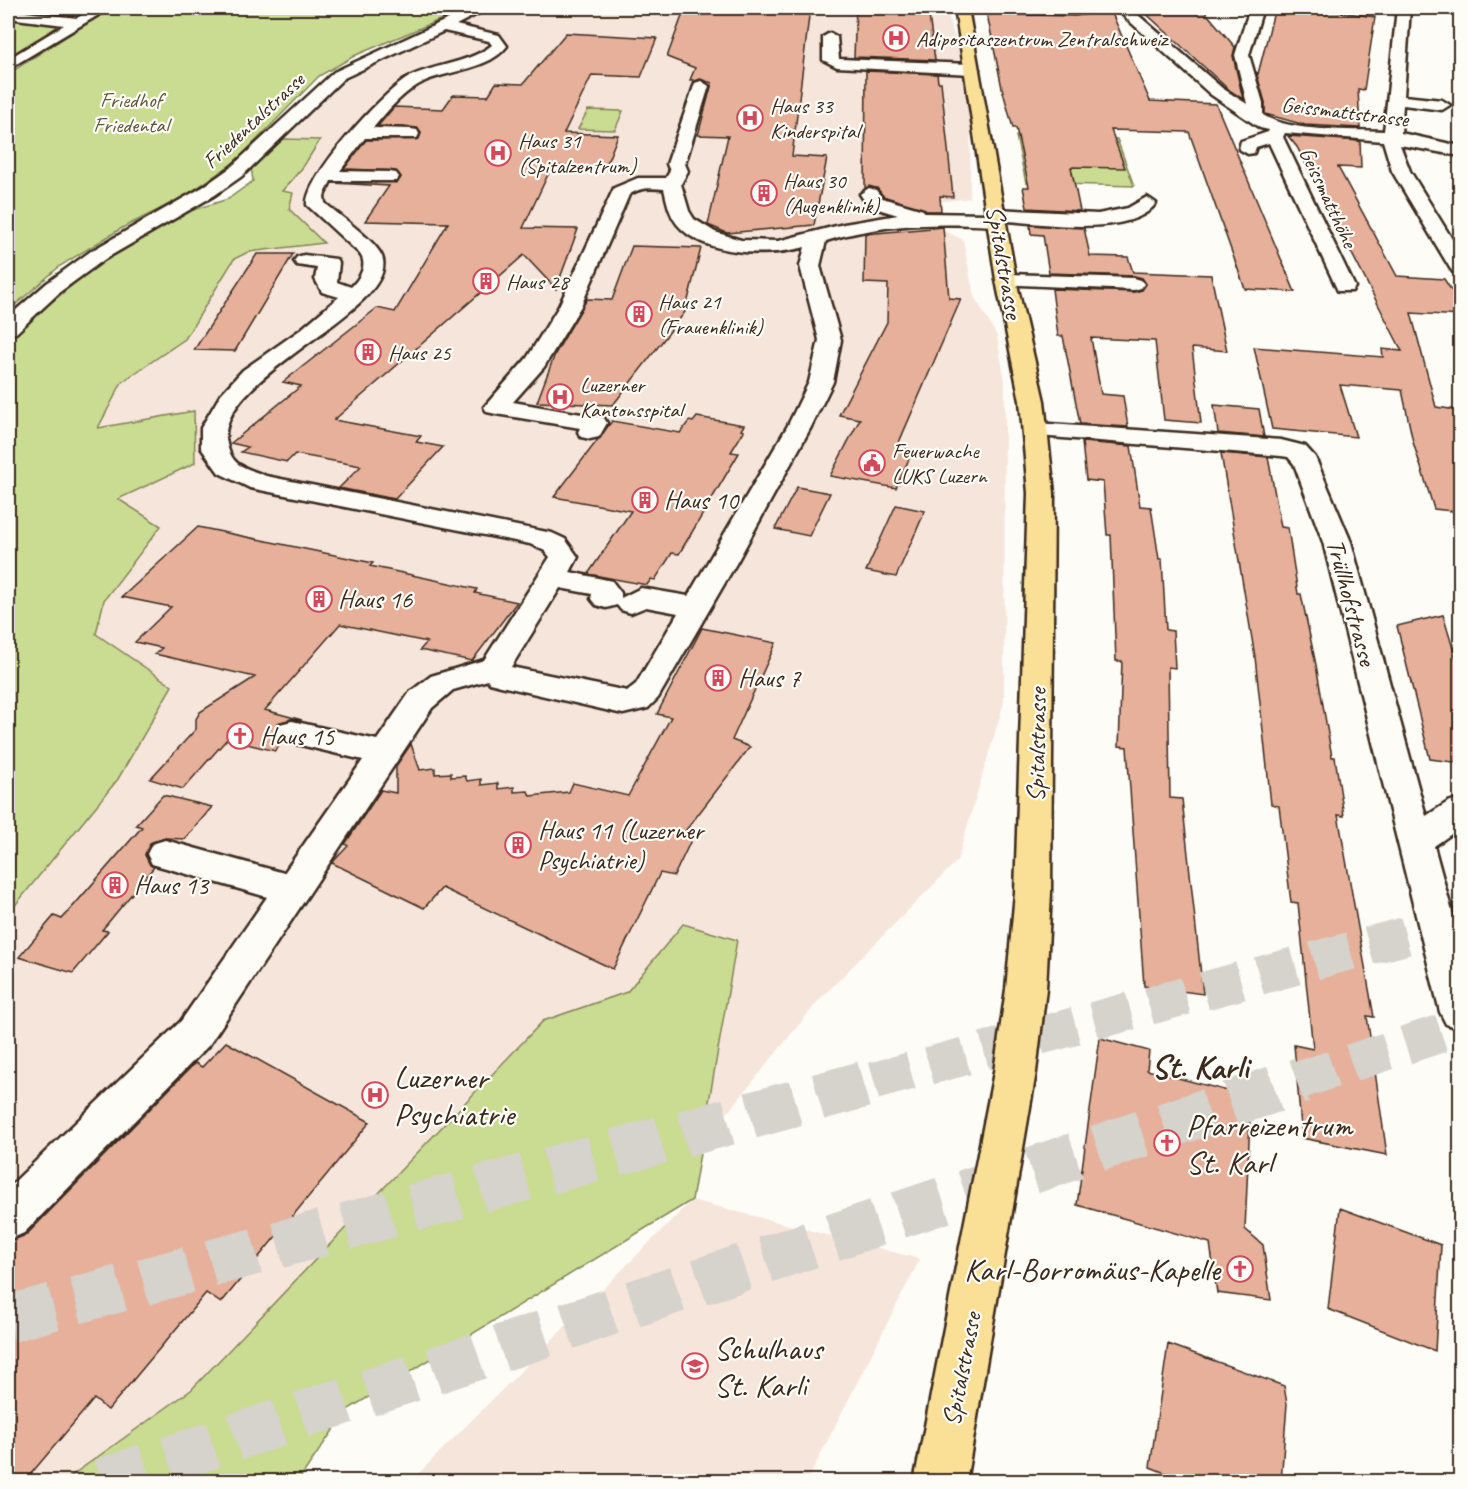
<svg xmlns="http://www.w3.org/2000/svg" width="1468" height="1489" font-family="Caveat,sans-serif">
	<style>
		.built { fill: #f6e5db }
		.green { fill: #cadc91; stroke: #828358; stroke-width: 1.5 }
		.building { fill: #e6b09a; stroke: #3b2a1e; stroke-width: 1.5 }
		.lines { fill: none; stroke-linecap: round; stroke-linejoin: round }
		.highway-tunnel-far1 { stroke: #d6d2cc; stroke-width: 38; stroke-dasharray: 38 19; stroke-linecap: butt }
		.highway-tunnel { stroke: #d6d2cc; stroke-width: 47; stroke-dasharray: 47 23; stroke-linecap: butt }
		.minor-casing { stroke: #3b2a1e; stroke-width: 5 }
		.major-casing { stroke: #3b2a1e; stroke-width: 5 }
		.minor { fill: #fdfcf7; fill-rule: evenodd }
		.major { fill: #fadf96; fill-rule: evenodd }
		.labels { text-anchor: middle; stroke-width: 4.5; stroke-linejoin: round; paint-order: stroke }
		.far-poi-label { font-size: 22px; fill: #3b2a1e; stroke: #fdfcf7; text-anchor: start }
		.far-park-label { font-size: 22px; fill: #5f563b; stroke: #fdfcf7 }
		.far-street-label { font-size: 22px; fill: #3b2a1e; stroke: #fdfcf7 }
		.street-label { font-size: 26px; fill: #3b2a1e; stroke: #fdfcf7 }
		.poi-label { font-size: 26px; fill: #3b2a1e; stroke: #fdfcf7; text-anchor: start }
		.near-poi-label { font-size: 32px; fill: #3b2a1e; stroke: #fdfcf7; text-anchor: start }
		.near-neighbourhood-label { font-size: 33px; font-weight: bold; fill: #3b2a1e; stroke: #fdfcf7 }
	</style>
	<rect width="100%" height="100%" fill="#fdfcf7"/>
	<filter id="ink" filterUnits="userSpaceOnUse"><feTurbulence type="fractalNoise" baseFrequency=".0167" numOctaves="2"/><feDisplacementMap in="SourceGraphic" scale="12" xChannelSelector="R" yChannelSelector="G"/><feConvolveMatrix kernelMatrix="1 2 1 2 8 2 1 2 1" color-interpolation-filters="sRGB"/></filter>
	<g filter="url(#ink)">
		<path class="built" d="M 490,8 L 946,8 L 971,92 L 970,198 L 924,204 L 922,229 L 947,232 L 963,240 L 974,296 L 997,336 L 1005,381 L 1004,702 L 957,861 L 819,1000 L 664,1191 L 111,1481 L 8,1482 L 8,914 L 118,779 L 172,686 L 96,635 L 104,600 L 160,526 L 118,499 L 195,463 L 194,412 L 98,428 L 122,382 L 185,339 L 234,259 L 248,252 L 323,243 L 289,209 L 282,191 L 303,167 L 320,140 L 284,139 L 336,86 L 436,32 Z
			M 692,1200 L 920,1259 L 807,1481 L 411,1481 Z"/>
		<path class="green" d="M 110,8 L 468,8 L 356,55 L 319,76 L 236,161 L 182,198 L 122,228 L 60,266 L 8,311 L 8,74 Z
			M 8,16 L 63,25 L 8,61 Z
			M 588,110 L 623,111 L 615,130 L 578,129 Z
			M 1016,136 L 1117,139 L 1134,186 L 1026,183 Z
			M 284,139 L 320,140 L 303,167 L 282,191 L 293,193 L 289,209 L 324,243 L 248,252 L 234,259 L 185,339 L 122,382 L 98,428 L 194,411 L 195,463 L 118,499 L 161,526 L 104,600 L 96,634 L 172,686 L 118,779 L 8,914 L 8,339 L 101,261 L 180,214 L 228,199 L 253,181 L 251,167 Z
			M 683,924 L 737,940 L 692,1200 L 347,1410 L 298,1481 L 64,1481 L 191,1390 L 543,1021 L 627,992 Z"/>
		<path class="building" d="M 685,8 L 810,8 L 792,156 L 827,158 L 814,225 L 727,233 L 708,225 L 728,136 L 698,135 L 712,83 L 700,79 L 693,82 L 693,80 L 690,80 L 695,68 L 667,57 Z
			M 856,8 L 928,8 L 935,60 L 854,57 Z
			M 1140,8 L 1202,8 L 1235,47 L 1233,56 L 1243,99 L 1228,89 Z
			M 1275,8 L 1312,8 L 1375,17 L 1364,90 L 1358,89 L 1360,128 L 1305,125 L 1265,114 L 1265,102 L 1256,72 L 1258,74 Z
			M 1111,11 L 1150,101 L 1216,104 L 1295,292 L 1245,289 L 1189,132 L 1111,130 L 1125,168 L 1071,167 L 1080,211 L 1027,208 L 1023,187 L 1029,187 L 1016,128 L 1013,128 L 1002,88 L 987,14 L 1075,16 Z
			M 566,33 L 657,38 L 641,77 L 592,75 L 564,133 L 618,135 L 605,168 L 552,166 L 523,228 L 578,229 L 556,289 L 524,255 L 334,420 L 421,436 L 416,442 L 443,447 L 395,499 L 339,488 L 361,466 L 295,454 L 287,462 L 241,452 L 248,447 L 231,443 L 301,386 L 283,382 L 377,308 L 395,312 L 448,223 L 365,221 L 389,186 L 332,183 L 398,182 L 401,177 L 396,171 L 344,169 L 366,140 L 419,139 L 421,133 L 417,128 L 378,126 L 394,107 L 443,109 L 453,95 L 488,96 L 496,83 L 523,84 Z
			M 866,71 L 937,74 L 938,82 L 941,82 L 953,197 L 940,196 L 941,211 L 926,211 L 883,196 L 877,188 L 865,188 Z
			M 1288,136 L 1360,141 L 1361,168 L 1338,167 L 1397,276 L 1444,279 L 1461,305 L 1461,316 L 1411,313 L 1436,407 L 1457,410 L 1461,424 L 1461,512 L 1434,509 L 1413,442 L 1402,390 L 1340,385 L 1356,437 L 1272,429 L 1254,347 L 1383,357 L 1382,349 L 1402,351 L 1297,147 Z
			M 1030,225 L 1084,228 L 1090,256 L 1128,257 L 1133,272 L 1211,275 L 1227,351 L 1192,348 L 1201,423 L 1164,420 L 1155,341 L 1091,338 L 1101,394 L 1123,396 L 1128,427 L 1080,424 L 1063,336 L 1058,336 L 1052,289 L 1134,292 L 1142,290 L 1146,284 L 1142,278 L 1134,276 L 1049,273 L 1043,235 L 1031,234 Z
			M 943,227 L 949,298 L 961,299 L 897,447 L 913,450 L 896,488 L 830,476 L 860,419 L 839,415 L 887,322 L 888,284 L 864,283 L 865,234 Z
			M 632,246 L 701,248 L 685,312 L 613,405 L 537,402 L 555,354 L 587,299 L 612,300 Z
			M 257,254 L 293,254 L 235,351 L 194,350 Z
			M 1214,405 L 1259,409 L 1264,437 L 1218,433 Z
			M 697,417 L 744,425 L 741,430 L 744,431 L 731,452 L 739,453 L 679,554 L 672,553 L 655,580 L 651,579 L 647,585 L 588,574 L 631,511 L 554,497 L 612,421 L 680,433 L 689,421 L 693,422 Z
			M 1082,442 L 1131,446 L 1140,506 L 1151,507 L 1159,559 L 1162,559 L 1166,630 L 1173,631 L 1175,668 L 1168,667 L 1170,798 L 1182,799 L 1203,994 L 1144,986 L 1127,747 L 1119,746 L 1122,661 L 1116,661 L 1111,535 L 1107,535 L 1103,482 L 1086,480 Z
			M 1221,453 L 1268,457 L 1281,527 L 1288,528 L 1298,594 L 1301,594 L 1316,665 L 1332,757 L 1335,757 L 1344,816 L 1338,815 L 1374,1017 L 1367,1016 L 1387,1155 L 1302,1138 L 1294,1045 L 1313,1049 L 1298,903 L 1291,902 L 1279,806 L 1271,804 L 1255,657 Z
			M 797,487 L 830,493 L 809,536 L 775,529 Z
			M 896,505 L 925,511 L 896,577 L 866,571 Z
			M 198,527 L 373,563 L 370,566 L 477,589 L 475,593 L 517,602 L 472,661 L 420,650 L 427,642 L 340,624 L 265,710 L 302,720 L 291,719 L 278,723 L 274,733 L 278,741 L 282,743 L 275,751 L 227,739 L 183,789 L 150,779 L 196,729 L 196,719 L 200,712 L 255,677 L 155,654 L 162,648 L 135,642 L 171,607 L 122,597 Z
			M 1443,615 L 1461,675 L 1461,763 L 1430,759 L 1397,626 Z
			M 702,628 L 776,643 L 732,740 L 750,747 L 683,834 L 693,836 L 674,876 L 660,873 L 613,969 L 442,888 L 424,908 L 332,863 L 348,846 L 345,844 L 381,790 L 396,793 L 396,766 L 411,744 L 420,770 L 435,768 L 435,774 L 451,773 L 451,777 L 465,776 L 467,781 L 481,779 L 481,785 L 498,783 L 498,789 L 514,787 L 514,792 L 528,791 L 530,796 L 569,792 L 573,783 L 628,796 L 671,717 L 657,714 Z
			M 163,795 L 212,807 L 185,839 L 164,838 L 150,843 L 145,855 L 150,865 L 154,867 L 102,930 L 108,931 L 73,973 L 19,957 L 54,916 L 62,919 L 142,827 L 136,825 Z
			M 1100,1038 L 1149,1051 L 1147,1070 L 1251,1097 L 1245,1229 L 1263,1245 L 1271,1300 L 1217,1293 L 1210,1243 L 1077,1205 Z
			M 226,1042 L 370,1122 L 221,1303 L 206,1293 L 108,1410 L 94,1399 L 24,1482 L 8,1482 L 8,1242 L 26,1235 L 195,1063 L 202,1067 Z
			M 1340,1208 L 1441,1245 L 1435,1351 L 1328,1309 Z
			M 1168,1344 L 1284,1386 L 1287,1404 L 1281,1482 L 1188,1482 L 1150,1467 Z"/>
		<g class="lines">
			<path class="highway-tunnel-far1" d="M 874,1081 L 1460,921
				M 1297,1081 L 1460,1027"/>
			<path class="highway-tunnel" d="M 8,1319 L 880,1080
				M 102,1482 L 1302,1080"/>
			<g class="minor-casing">
				<path id="minor" d="M 94,8 L 110,8 L 8,69 L 8,59 L 64,25 L 8,18 L 8,10 L 77,18 Z
					M 472,8 L 489,8 L 456,25 L 499,35 L 507,46 C 490,69 451,70 425,81 C 404,91 388,110 373,128 L 411,129 L 417,130 L 419,134 L 417,138 L 365,138 L 340,171 L 390,172 L 396,173 L 399,177 L 396,181 L 331,181 L 324,196 L 325,203 C 338,215 381,244 383,260 C 393,311 222,374 226,438 C 227,447 230,457 237,463 C 244,469 258,472 266,476 L 552,533 L 565,539 L 578,557 L 570,572 L 612,581 L 621,593 L 621,598 L 641,588 L 688,596 L 787,427 L 809,382 L 819,340 L 800,266 L 805,247 C 769,257 703,256 677,224 C 669,214 667,201 664,189 C 651,188 640,187 629,195 L 581,306 L 544,367 L 513,402 L 604,418 L 607,423 L 599,437 L 590,439 L 581,437 L 578,432 L 580,428 L 496,414 L 487,412 L 484,407 L 527,358 L 559,306 L 614,188 L 638,178 L 666,178 L 670,171 L 667,164 L 695,83 L 701,81 L 709,86 L 685,164 L 688,171 L 681,184 L 689,211 L 694,219 L 715,232 L 741,240 L 778,241 L 844,224 L 898,215 L 868,206 L 860,194 L 869,188 L 876,190 L 882,198 L 923,210 L 925,213 L 987,214 L 996,209 L 1098,214 L 1128,208 L 1147,197 L 1156,203 C 1132,238 1043,223 1006,221 L 997,226 C 939,223 882,223 826,241 L 820,266 L 841,340 L 833,382 L 811,427 L 737,562 L 658,698 L 648,708 L 623,714 L 501,686 L 490,683 L 488,680 L 453,690 L 432,708 L 209,1045 L 24,1233 L 8,1240 L 8,1188 L 181,1021 L 267,897 L 152,864 L 147,854 L 152,844 L 165,840 L 284,873 L 363,760 L 280,740 L 276,732 L 280,724 L 292,721 L 377,740 L 410,692 L 431,676 L 484,660 L 550,557 L 545,551 L 530,544 L 250,488 L 219,473 L 201,448 L 201,428 L 221,394 L 243,370 L 300,330 L 339,297 L 322,292 L 315,279 L 317,268 L 297,265 L 294,261 L 297,257 L 304,255 L 336,259 L 339,263 L 337,282 L 351,287 C 360,278 369,264 359,253 L 307,205 C 304,178 385,89 411,76 C 436,64 470,63 492,45 L 489,41 L 444,31 L 344,78 L 242,176 L 215,195 L 105,259 L 61,291 L 16,333 L 8,334 L 8,317 L 47,283 L 91,251 L 203,187 L 230,168 L 334,72 ZM 560,588 L 592,594 L 591,599 L 596,605 L 606,608 L 617,605 L 621,610 L 631,613 L 646,607 L 678,613 L 636,684 L 627,691 L 511,667 Z
					M 1115,8 L 1130,8 L 1222,88 L 1247,104 L 1235,55 L 1250,8 L 1263,8 L 1249,55 L 1263,103 L 1263,115 C 1291,133 1351,129 1384,131 L 1397,8 L 1410,8 L 1404,96 L 1442,100 L 1450,105 L 1442,110 L 1403,105 L 1401,133 L 1460,146 L 1460,156 L 1400,145 L 1410,171 L 1460,252 L 1460,274 L 1453,272 L 1450,268 L 1392,171 L 1383,141 L 1285,133 L 1283,137 L 1355,287 L 1352,291 L 1338,291 L 1269,143 L 1256,147 L 1254,153 L 1248,154 L 1239,149 L 1241,141 L 1268,132 L 1269,130 L 1260,128 L 1210,94 Z
					M 830,33 L 837,37 L 839,59 L 971,64 L 979,69 L 971,74 L 837,67 L 823,60 L 823,37 Z
					M 1006,274 L 1134,278 L 1141,280 L 1144,284 L 1141,288 L 1134,290 L 999,284 L 996,280 L 999,276 Z
					M 1035,423 L 1281,440 L 1305,446 L 1315,457 L 1351,542 L 1426,816 L 1448,802 L 1460,798 L 1460,828 L 1434,846 L 1460,941 L 1460,1029 L 1446,1024 L 1440,1012 L 1323,542 L 1294,464 L 1288,457 L 1281,456 L 1026,435 L 1023,430 L 1026,425 Z"/>
			</g>
			<g class="major-casing">
				<path id="major" d="M 955,8 L 968,8 L 1016,280 L 1044,401 L 1054,493 L 1051,893 L 1046,989 L 1036,1072 L 966,1482 L 914,1482 L 994,1072 L 1006,989 L 1015,893 L 1028,493 L 1020,401 L 996,280 Z"/>
			</g>
			<use href="#minor" class="minor"/>
			<use href="#major" class="major"/>
		</g>
	</g>
	<defs>
		<g id="hospital-ring" transform="scale(1.35)"><circle r="9.5" fill="#fdfcf7" stroke="#d1495b" stroke-width="1.5"/><path d="M-5-5h3v3.5h4V-5h3V5h-3V1.5h-4V5h-3Z" fill="#d1495b"/></g>
		<g id="building-ring" transform="scale(1.35)"><circle r="9.5" fill="#fdfcf7" stroke="#d1495b" stroke-width="1.5"/><path d="M-4-6H4V6H1V3H-1V6H-4ZM-2.5-4.3h1.7v1.8h-1.7ZM.8-4.3h1.7v1.8H.8ZM-2.5-1h1.7V.8h-1.7ZM.8-1h1.7V.8H.8Z" fill="#d1495b"/></g>
		<g id="civic-ring" transform="scale(1.35)"><circle r="9.5" fill="#fdfcf7" stroke="#d1495b" stroke-width="1.5"/><path d="M-.6-6.5H3V-4.5H.6V-3L4-1V1h2V6H-6V1h2V-1L-.6-3ZM-1.2 2.5V6h2.4V2.5Z" fill="#d1495b"/></g>
		<g id="church-ring" transform="scale(1.35)"><circle r="9.5" fill="#fdfcf7" stroke="#d1495b" stroke-width="1.5"/><path d="M-1.2-6h2.4v3.5h3.3v2.4h-3.3V6h-2.4V-.1h-3.3v-2.4h3.3Z" fill="#d1495b"/></g>
		<g id="school-ring" transform="scale(1.35)"><circle r="9.5" fill="#fdfcf7" stroke="#d1495b" stroke-width="1.5"/><path d="M0-5L7-2L0 1L-7-2ZM-4 1L0 2.5L4 1V4Q0 6-4 4Z" fill="#d1495b"/></g>
	</defs>
	<g fill-rule="evenodd">
		<use href="#hospital-ring" x="896" y="38"/>
		<use href="#hospital-ring" x="750" y="118"/>
		<use href="#hospital-ring" x="498" y="153"/>
		<use href="#building-ring" x="764" y="193"/>
		<use href="#building-ring" x="486" y="281"/>
		<use href="#building-ring" x="639" y="314"/>
		<use href="#building-ring" x="368" y="352"/>
		<use href="#hospital-ring" x="560" y="397"/>
		<use href="#civic-ring" x="872" y="463"/>
		<use href="#building-ring" x="645" y="500"/>
		<use href="#building-ring" x="319" y="599"/>
		<use href="#building-ring" x="718" y="678"/>
		<use href="#church-ring" x="240" y="736"/>
		<use href="#building-ring" x="518" y="845"/>
		<use href="#building-ring" x="115" y="885"/>
		<use href="#hospital-ring" x="375" y="1095"/>
		<use href="#church-ring" x="1167" y="1143"/>
		<use href="#church-ring" x="1240" y="1269"/>
		<use href="#school-ring" x="695" y="1366"/>
	</g>
	<g class="labels">
		<g class="far-poi-label">
			<text x="916" y="46">Adipositaszentrum Zentralschweiz</text>
			<text x="770" y="113">Haus 33<tspan x="770" dy="25">Kinderspital</tspan></text>
			<text x="518" y="148">Haus 31<tspan x="518" dy="25">(Spitalzentrum)</tspan></text>
			<text x="783" y="188">Haus 30<tspan x="783" dy="25">(Augenklinik)</tspan></text>
			<text x="506" y="289">Haus 28</text>
			<text x="658" y="309">Haus 21<tspan x="658" dy="25">(Frauenklinik)</tspan></text>
			<text x="388" y="360">Haus 25</text>
			<text x="580" y="392">Luzerner<tspan x="580" dy="25">Kantonsspital</tspan></text>
			<text x="892" y="458">Feuerwache<tspan x="892" dy="25">LUKS Luzern</tspan></text>
		</g>
		<g class="far-park-label">
			<text x="131" y="107">Friedhof<tspan x="131" dy="25">Friedental</tspan></text>
		</g>
		<g class="far-street-label">
			<text transform="translate(1345 111) rotate(7)" y="8">Geissmattstrasse</text>
			<text transform="translate(253 120) rotate(-43)" y="8">Friedentalstrasse</text>
			<text transform="translate(1329 197) rotate(65)" y="8">Geissmatthöhe</text>
		</g>
		<g class="street-label">
			<text transform="translate(1005 262) rotate(80)" y="9">Spitalstrasse</text>
			<text transform="translate(1352 602) rotate(75)" y="9">Trüllhofstrasse</text>
			<text transform="translate(1036 745) rotate(-89)" y="9">Spitalstrasse</text>
			<text transform="translate(961 1369) rotate(-79)" y="9">Spitalstrasse</text>
		</g>
		<g class="poi-label">
			<text x="664" y="509">Haus 10</text>
			<text x="338" y="608">Haus 16</text>
			<text x="738" y="687">Haus 7</text>
			<text x="260" y="745">Haus 15</text>
			<text x="538" y="839">Haus 11 (Luzerner<tspan x="538" dy="30">Psychiatrie)</tspan></text>
			<text x="134" y="894">Haus 13</text>
		</g>
		<g class="near-poi-label">
			<text x="394" y="1088">Luzerner<tspan x="394" dy="37">Psychiatrie</tspan></text>
			<text x="1186" y="1136">Pfarreizentrum<tspan x="1186" dy="37">St. Karl</tspan></text>
			<text x="1220" y="1280" text-anchor="end">Karl-Borromäus-Kapelle</text>
			<text x="714" y="1359">Schulhaus<tspan x="714" dy="37">St. Karli</tspan></text>
		</g>
		<g class="near-neighbourhood-label">
			<text x="1200" y="1078">St. Karli</text>
		</g>
	</g>
	<rect width="1468" height="1489" fill="none" stroke="#fdfcf7" stroke-width="30"/>
	<rect x="15" y="15" width="1438" height="1459" fill="none" stroke="#3b2a1e" stroke-width="2" filter="url(#ink)"/>
</svg>
